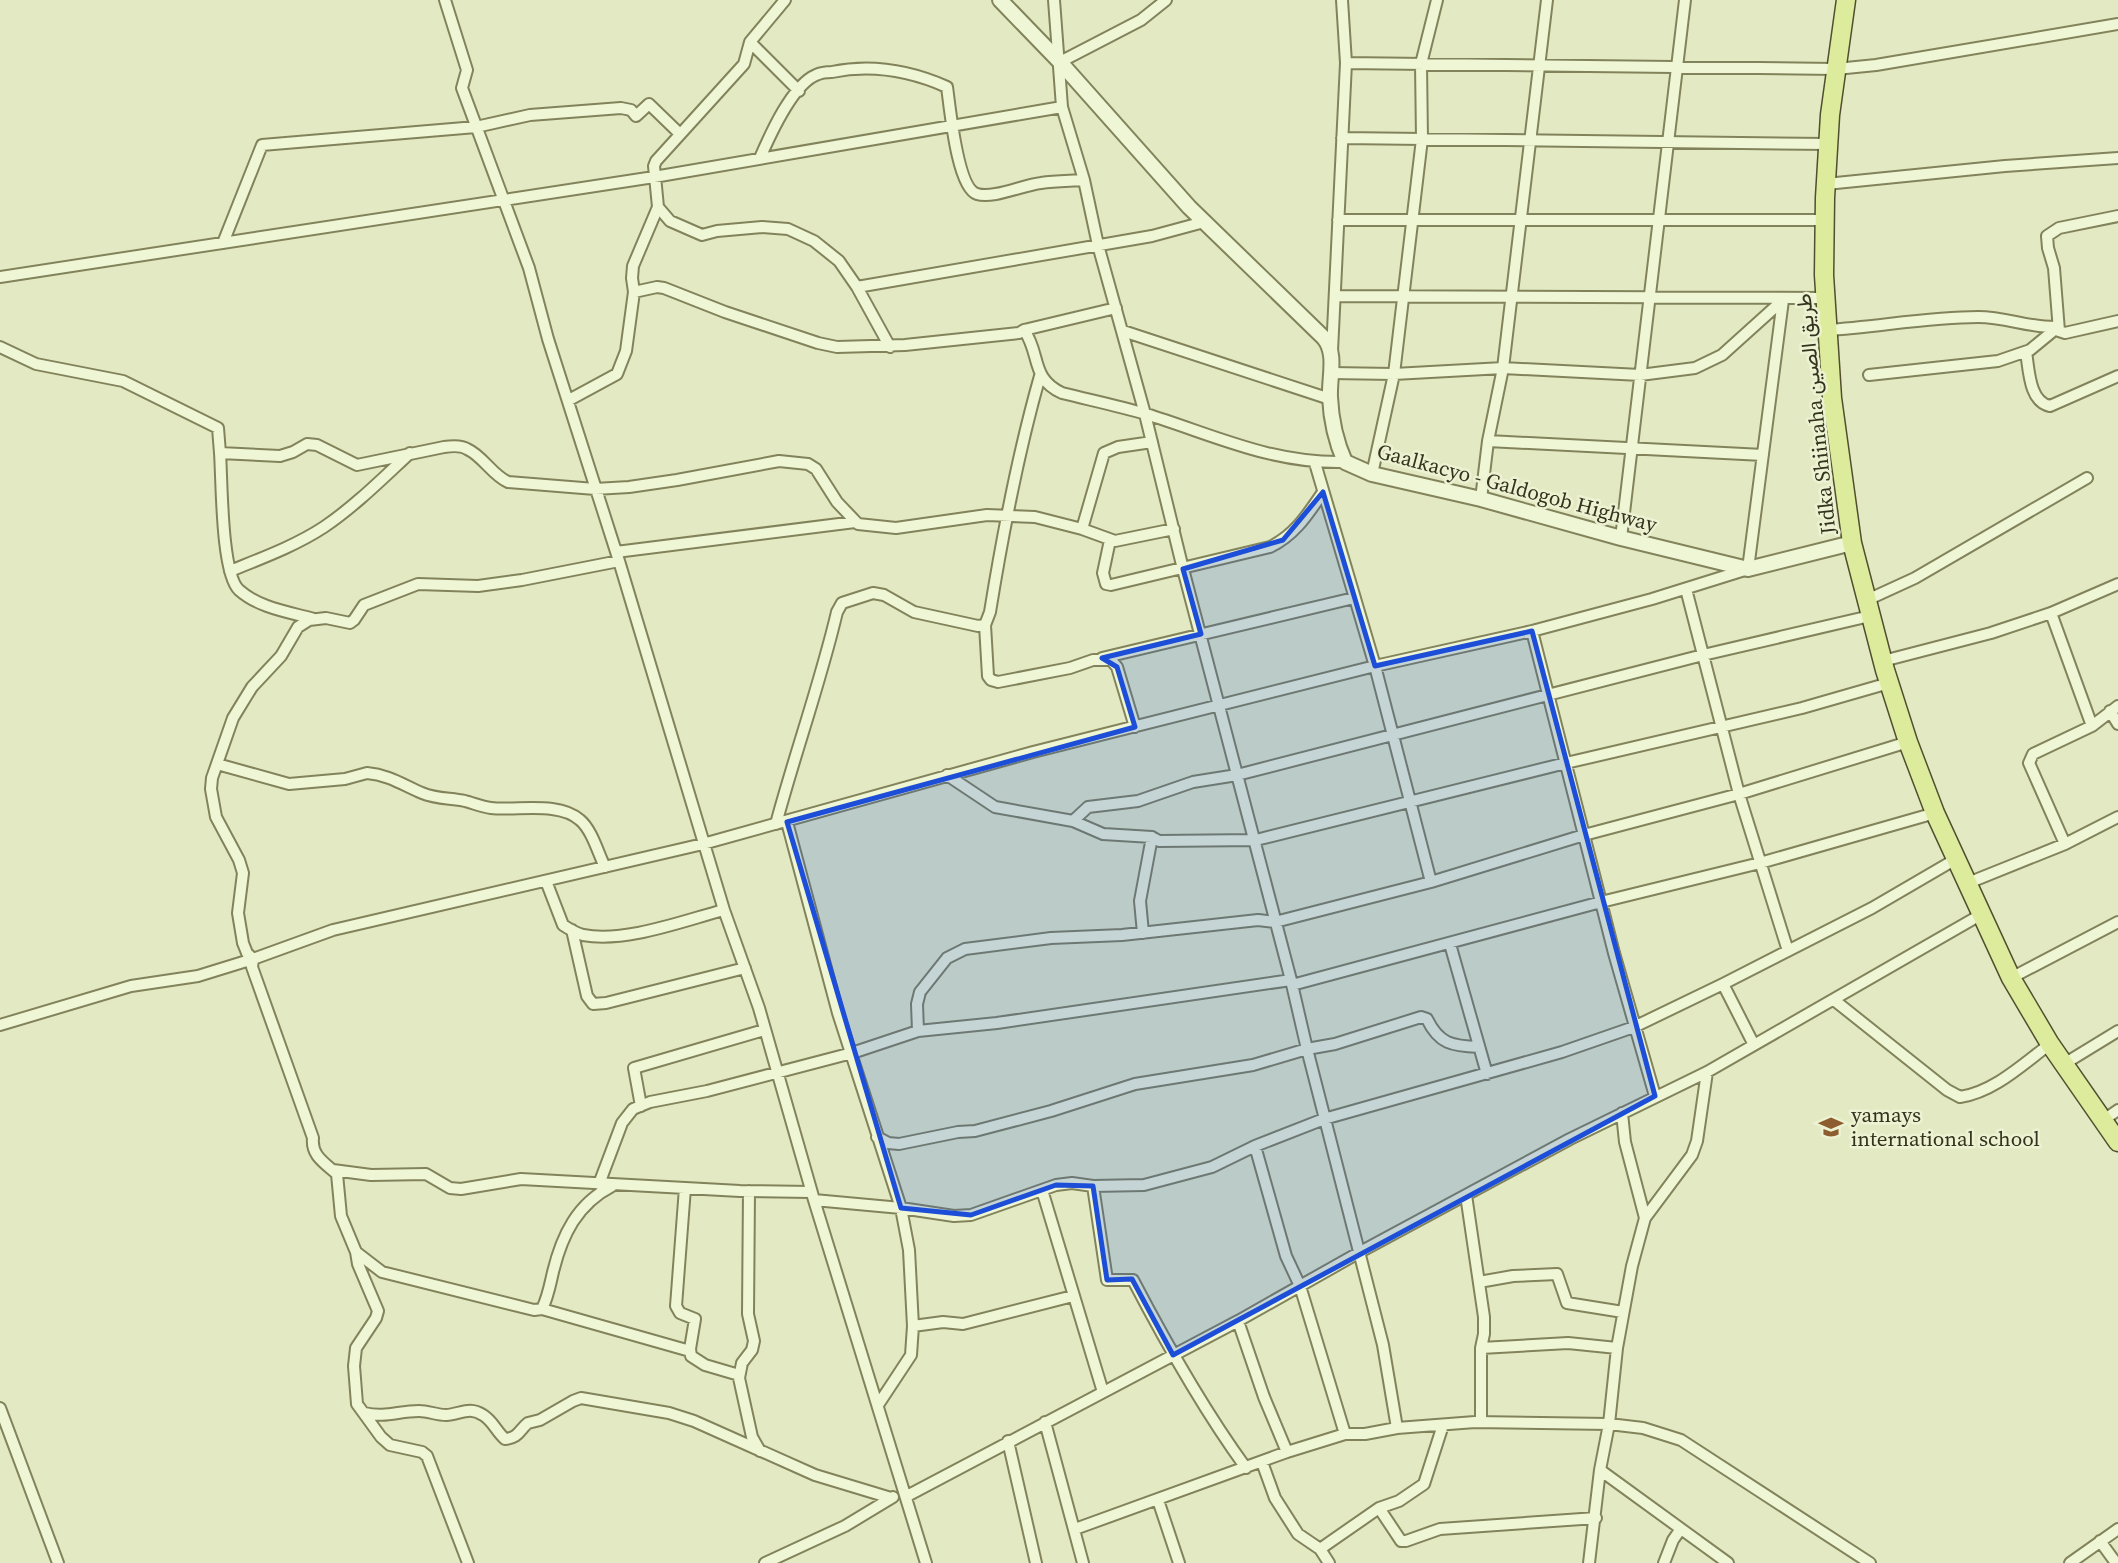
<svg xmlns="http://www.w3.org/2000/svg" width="2118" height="1563" font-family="'Source Serif 4',Vazirmatn,serif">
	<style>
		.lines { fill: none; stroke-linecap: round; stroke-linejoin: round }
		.minor-casing { stroke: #82835b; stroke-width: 14 }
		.tertiary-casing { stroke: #82835b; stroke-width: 18 }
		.primary-casing { stroke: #514f2f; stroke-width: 21 }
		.minor { stroke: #eff6d5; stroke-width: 10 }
		.tertiary { stroke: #eff6d5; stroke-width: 14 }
		.primary { stroke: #ddeb9d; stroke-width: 18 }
		.marked { fill: #1d4ed8; fill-opacity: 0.2; stroke: #1d4ed8; stroke-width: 5; stroke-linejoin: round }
		.labels { text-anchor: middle; stroke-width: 5; stroke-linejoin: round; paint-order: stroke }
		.street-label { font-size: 21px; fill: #34331e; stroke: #ecf2d2 }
		.poi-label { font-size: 21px; fill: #34331e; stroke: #ecf2d2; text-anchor: start }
	</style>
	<rect width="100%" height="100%" fill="#e3eac3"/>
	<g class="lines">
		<g class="minor-casing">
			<path id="minor" d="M 445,0 L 467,70 L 462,88 L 529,268 L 548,339 L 619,561 L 724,910 L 759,1008 L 814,1200 L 926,1563
				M 1054,0 L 1062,107 L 1084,180 L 1098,245 L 1145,414 L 1183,569 L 1291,980 L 1307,1049 L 1383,1345 L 1397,1428
				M 750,42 L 799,91
				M 1060,62 L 1141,20 L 1166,0
				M 1346,63 L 1836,69 L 1876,65 L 2118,24
				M 1342,138 L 1828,144
				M 760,158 C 770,135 792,85 816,75 C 820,73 827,72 832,72 C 871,64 911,71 947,87 C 950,107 957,188 977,194 C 993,199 1023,185 1041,183 C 1055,181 1070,181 1084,180
				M 1826,184 L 2005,166 L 2118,158
				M 658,207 L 670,221 L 702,235 L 717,231 L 762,227 L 788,229 L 814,241 L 839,261 L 857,287 L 890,347
				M 2118,216 L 2059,228 L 2047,236 L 2048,248 L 2054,268 L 2059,331 L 2065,333 L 2118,321
				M 1338,220 L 1825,220
				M 223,243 L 262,145 L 476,127 L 530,115 L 621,108 L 631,110 L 636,116 L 649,104 L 679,133
				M 0,277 L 654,177 L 1062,107
				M 857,287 L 1152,236 L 1204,222
				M 634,292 L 657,287 L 664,288 L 725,312 L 818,343 L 837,347 L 905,345 L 1019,333 L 1024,330 C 1041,354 1030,378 1062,393 C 1090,400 1119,406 1146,414 C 1214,435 1272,464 1345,462
				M 1335,296 L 1825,298
				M 1024,330 L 1116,308
				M 1827,330 C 1877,327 1928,317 1978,317 C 2007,317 2029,328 2058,327
				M 1123,331 L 1330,399 L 1330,391
				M 0,347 L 36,364 L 123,381 L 218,428 L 220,453 L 280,456 L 293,452 L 307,444 L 317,445 L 357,465 L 444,447 C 451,446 461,445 467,449 C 483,456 492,475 508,482 L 595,489 L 629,487 L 677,480 L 779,461 L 808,464 L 816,469 L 837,502 L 858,524 L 896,528 L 987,515 L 1035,517 L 1082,529 L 1115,541 L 1174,529
				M 1332,351 L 1346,63 L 1342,0
				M 2026,352 C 2029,369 2029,402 2050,406 L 2118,376
				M 1331,373 L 1394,374 L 1503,368 L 1640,375 L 1695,368 L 1722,355 L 1783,300
				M 1869,375 L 1998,361 L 2030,350 L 2058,327
				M 1040,376 C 1018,453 1003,532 990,612 L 985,625 L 988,676 L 991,680 L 998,682 L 1070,668 L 1093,660 L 1111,660 L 1117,667 L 1135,727
				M 569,400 L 617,374 L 626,351 L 634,292 L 632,278 L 633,266 L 658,207 L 654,166 L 656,161 L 744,64 L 750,42 L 785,0
				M 1488,441 L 1763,455
				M 220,453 C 222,480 221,573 239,590 C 259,608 289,612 314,619
				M 1315,463 L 1375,666 L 1431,882
				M 1372,474 L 1394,374 L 1422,139 L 1421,64 L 1437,0
				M 1481,499 L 1488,441 L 1503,368 L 1547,0
				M 1082,529 L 1104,453 L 1118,447 L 1152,442
				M 1621,538 L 1685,0
				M 1110,540 L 1103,573 L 1106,584 L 1111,585 L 1270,547 C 1295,535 1308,514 1323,492
				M 616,552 L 855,522
				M 230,571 C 262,558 295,546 324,527 C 355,506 382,479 410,453
				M 1686,589 L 1739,794 L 1788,951
				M 1867,600 L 1915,578 L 2087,478
				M 2051,613 L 2092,726
				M 1532,631 L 1614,953 L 1655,1096
				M 1102,658 L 1354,598
				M 1883,661 L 1991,633 L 2051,613 L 2118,584
				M 2110,711 L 2118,724
				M 217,764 L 289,784 L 345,779 L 367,773 C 389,775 403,785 422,793 C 436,799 450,798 465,801 C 473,803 482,807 491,808 C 517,811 559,801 580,820 C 592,830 598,853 605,867
				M 947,775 L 995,807 L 1073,821 L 1103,834 L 1152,837 L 1159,841 L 1256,840 L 1566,763 L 1802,708 L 1889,683
				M 1073,821 L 1088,807 L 1138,801 L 1193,782 L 1237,775 L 1703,655 L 1870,616
				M 787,822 L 838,1013 L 901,1208 L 909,1250 L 913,1326 L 943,1322 L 963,1324 L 1073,1296
				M 776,824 C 795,753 820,684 837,612 L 842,603 L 873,593 L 884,595 L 914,612 L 978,626 L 985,625
				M 2065,844 L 2029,763 L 2033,754 L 2092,726 L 2118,706
				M 546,881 L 563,925 C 569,929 576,933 583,935 C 626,943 682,921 724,910
				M 1968,883 L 2065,844 L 2118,817
				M 572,930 L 587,996 L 593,1004 L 606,1003 L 745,968
				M 1143,933 L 1140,901 L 1152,837
				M 1450,944 L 1487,1074
				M 2011,978 L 2118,922
				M 1723,984 L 1754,1045
				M 1292,985 L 1601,902 L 1760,863 L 1935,813
				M 1834,1000 L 1947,1090 L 1960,1097 C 1994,1092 2023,1064 2050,1044
				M 0,1025 L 131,986 L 198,976 L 253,959 L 247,953 L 243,943 L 238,913 L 243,873 L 239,860 L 216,817 L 211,789 L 212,778 L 233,718 L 252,687 L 281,656 L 298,627 L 309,620 L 326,618 L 350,623 L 354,620 L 364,605 L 418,584 L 478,586 L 522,580 L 619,561
				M 918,1031 L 917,1004 L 920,992 L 947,958 L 965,949 L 1051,938 L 1122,935 L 1258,920 L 1275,922 L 1431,882 L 1584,835 L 1739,794 L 1908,742
				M 2064,1064 L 2118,1031
				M 641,1106 L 634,1068 L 764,1030
				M 1622,1113 L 1625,1142 L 1645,1218
				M 2102,1121 L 2118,1110
				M 877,1137 L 888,1143 L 899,1144 L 958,1132 L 975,1131 L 1051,1111 L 1135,1084 L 1253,1065 L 1307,1049 L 1335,1044 L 1421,1017 L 1427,1019 C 1439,1044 1452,1046 1479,1047
				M 1255,1146 L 1286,1256 L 1300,1286 L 1345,1434
				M 333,1170 L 371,1175 L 426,1174 L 450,1188 L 461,1189 L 521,1179 L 740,1191 L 811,1192
				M 599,1184 L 622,1123 L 633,1109 L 650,1102 L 707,1091 L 852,1053 L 918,1031 L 997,1023 L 1291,980
				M 1093,1186 L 1107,1280 L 1133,1280 C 1167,1345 1203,1409 1246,1468
				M 685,1188 L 676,1306 L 680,1313 L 695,1319 L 690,1349 L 691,1356 L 705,1365 L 739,1375
				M 1042,1190 L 1103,1392
				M 749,1191 L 748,1314 L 754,1341 L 752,1350 L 742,1363 L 739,1378 L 752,1437 L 760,1451
				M 1466,1195 L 1484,1317 L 1484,1334 L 1481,1348 L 1481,1422
				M 814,1200 L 901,1208 L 954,1216 L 971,1215 L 1056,1185 L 1072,1183 L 1093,1186 L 1144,1185 L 1212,1167 L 1255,1146 L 1324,1119 L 1562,1052 L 1634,1027 L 1723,984 L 1872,908 L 1956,859
				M 356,1252 L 382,1272 L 534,1310 L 542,1309 C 548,1297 550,1285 553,1272 C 562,1235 577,1204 612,1186
				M 1479,1282 L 1513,1276 L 1557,1274 L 1567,1303 L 1623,1312
				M 542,1309 L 690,1351
				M 1238,1321 L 1264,1397 L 1287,1452
				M 1481,1348 L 1568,1343 L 1617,1348
				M 878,1405 L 911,1355 L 913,1326
				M 0,1408 L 58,1563
				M 364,1413 C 386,1418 398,1411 419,1411 C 428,1411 437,1415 446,1415 C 461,1414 469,1406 483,1415 C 493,1421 496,1431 505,1439 C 519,1438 519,1430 528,1423 L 540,1420 L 573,1401 L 581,1398 L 669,1413 L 694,1421 L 815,1475 L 891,1498
				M 1045,1422 L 1083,1563
				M 1443,1425 L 1424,1484 L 1399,1501 L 1379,1508 L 1401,1541 L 1406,1541 L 1440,1529 L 1596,1518
				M 1008,1441 L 1036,1563
				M 1262,1462 L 1275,1498 L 1298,1534 L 1320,1549 L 1329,1563
				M 1600,1470 L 1728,1563
				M 907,1496 L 1238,1321 L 1360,1252 L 1570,1139 L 1707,1072 L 1982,914
				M 1158,1500 L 1179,1563
				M 1075,1529 L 1287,1452 L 1345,1434 L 1365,1434 L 1397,1428 L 1475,1422 L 1609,1424 L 1643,1428 L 1681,1440 L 1870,1563
				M 2100,1541 L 2116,1563
				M 1320,1549 L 1379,1508
				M 468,1563 L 427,1456 L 422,1452 L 390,1445 L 381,1437 L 357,1404 L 354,1366 L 356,1348 L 376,1318 L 378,1311 L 358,1264 L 356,1252 L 341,1216 L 337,1174 C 325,1163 311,1156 313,1138 L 252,967 L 253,959 L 333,930 L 703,844 L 1033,752 L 1375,666 L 1532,631 L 1652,599 L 1748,569 L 1783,300
				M 765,1563 L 845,1526 L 893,1497
				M 1589,1563 L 1600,1470 L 1609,1424 L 1617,1348 L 1632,1266 L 1645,1218 L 1692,1155 L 1697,1141 L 1707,1072
				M 1664,1563 L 1673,1540 L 1680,1530
				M 2070,1563 L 2118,1529"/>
		</g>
		<g class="tertiary-casing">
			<path id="tertiary" d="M 1000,0 L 1060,62 L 1189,207 L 1324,338 C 1337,354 1329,377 1330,397 C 1331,419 1336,442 1345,462 L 1372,474 L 1481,499 L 1621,538 L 1748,569 L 1852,543"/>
		</g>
		<g class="primary-casing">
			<path id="primary" d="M 1846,0 L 1830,115 L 1825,198 L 1824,275 L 1832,398 L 1852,543 L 1885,670 L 1908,742 L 1935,813 L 2011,978 L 2050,1044 L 2118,1142"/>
		</g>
		<use href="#minor" class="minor"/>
		<use href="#tertiary" class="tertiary"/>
		<use href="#primary" class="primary"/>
	</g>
	<path class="marked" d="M 1323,492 L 1375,666 L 1532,631 L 1655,1096 L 1173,1355 L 1132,1279 L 1107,1280 L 1093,1186 L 1056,1185 L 971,1215 L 901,1208 L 787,822 L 1135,727 L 1117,667 L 1102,658 L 1201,634 L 1183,569 L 1283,540 Z"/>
	<defs>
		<g id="school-bare" transform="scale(1.89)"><path d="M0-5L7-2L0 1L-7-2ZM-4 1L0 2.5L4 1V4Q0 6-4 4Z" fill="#8d5d30" stroke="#ecf2d2" stroke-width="2.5" paint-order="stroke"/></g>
	</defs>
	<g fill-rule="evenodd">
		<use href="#school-bare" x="1831" y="1127"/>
	</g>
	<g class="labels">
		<g class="street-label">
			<text transform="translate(1816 414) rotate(-96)" y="7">Jidka Shiinaha طريق الصين</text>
			<text transform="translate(1517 488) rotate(15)" y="7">Gaalkacyo - Galdogob Highway</text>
		</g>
		<g class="poi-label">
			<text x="1851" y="1122">yamays<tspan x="1851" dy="24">international school</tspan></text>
		</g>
	</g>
</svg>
